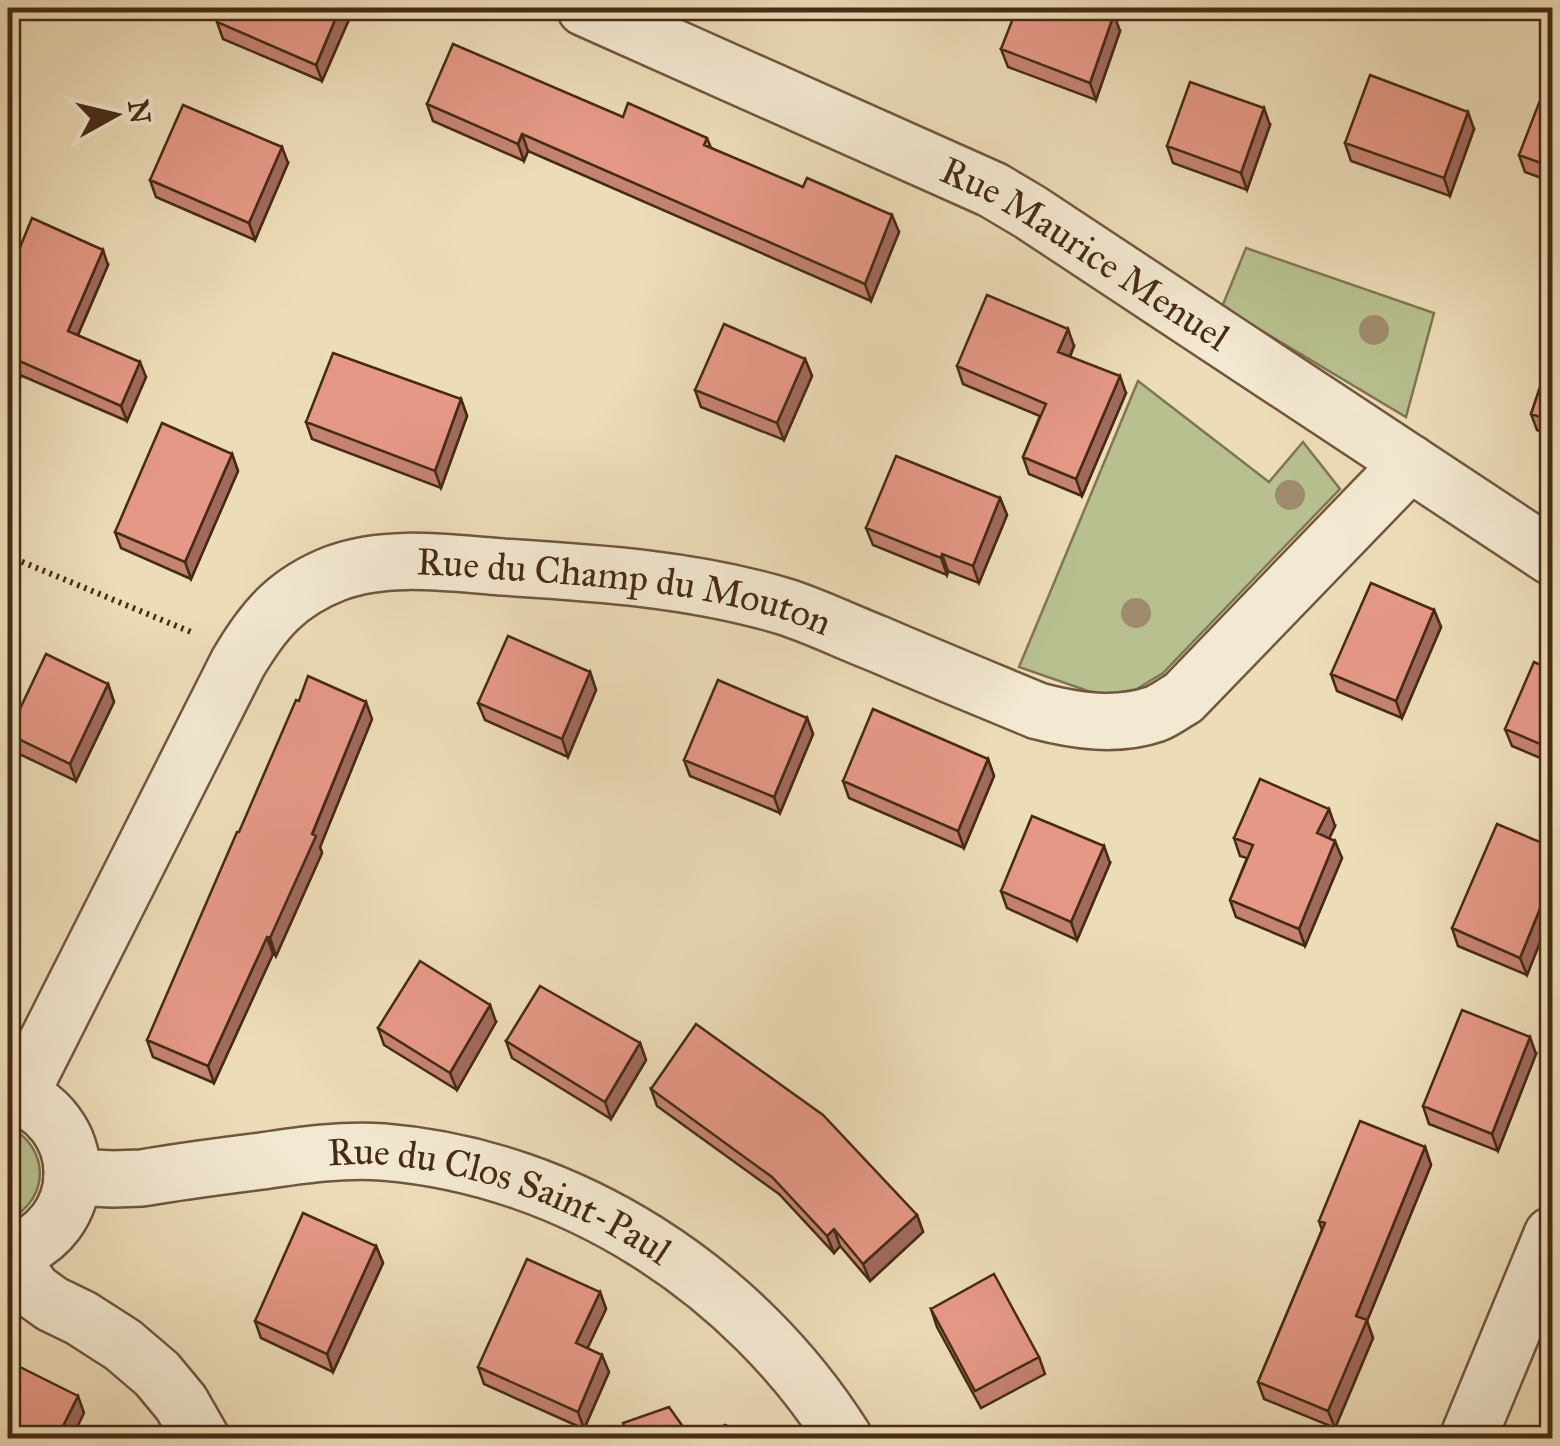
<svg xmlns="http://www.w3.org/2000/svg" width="1560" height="1446" font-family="'IM FELL Great Primer',serif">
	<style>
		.green { fill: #b8c08f; stroke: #7f7652; stroke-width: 2.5 }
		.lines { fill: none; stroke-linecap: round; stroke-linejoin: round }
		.minor-casing { stroke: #70573d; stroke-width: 60 }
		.path { stroke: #462b14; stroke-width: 6; stroke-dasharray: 2.5 5; stroke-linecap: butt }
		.minor { stroke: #f3e8d1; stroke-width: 55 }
		.tree { fill: #9e8b6c }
		.wall { fill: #c58373; stroke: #462b14; stroke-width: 2.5 }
		.shaded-wall { fill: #a06a5e; stroke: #462b14; stroke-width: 2.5 }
		.building { fill: #e59886; stroke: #462b14; stroke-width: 2.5 }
		.labels { text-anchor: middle; stroke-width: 8; stroke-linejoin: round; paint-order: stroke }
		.street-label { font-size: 38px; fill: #462b14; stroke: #f3e8d1 }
	</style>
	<rect width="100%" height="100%" fill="#eddcb8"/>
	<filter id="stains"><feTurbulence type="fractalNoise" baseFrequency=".002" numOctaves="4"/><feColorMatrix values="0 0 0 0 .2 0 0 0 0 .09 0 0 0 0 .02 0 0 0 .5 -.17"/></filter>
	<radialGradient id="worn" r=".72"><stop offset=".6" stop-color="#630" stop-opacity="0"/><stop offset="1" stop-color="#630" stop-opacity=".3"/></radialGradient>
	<path class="green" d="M 1246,248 L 1434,313 L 1406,417 L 1222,307 Z
		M 1138,381 L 1269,482 L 1303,442 L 1340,489 L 1163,673 L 1122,698 L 1088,691 L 1019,667 Z
		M 8,1126 C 50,1147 51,1199 8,1220 Z"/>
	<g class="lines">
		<g class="minor-casing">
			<g id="minor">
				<path id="s1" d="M 585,8 L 993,190 L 1030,212 L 1552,557"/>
				<path d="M 8,1092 C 93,1117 94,1229 8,1254"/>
				<path id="s2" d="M 20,1095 L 238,663 C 264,619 287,592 336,573 C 387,554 448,563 502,567 C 597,573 694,579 786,607 C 817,617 847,632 878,644 C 931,667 985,689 1038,711 C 1076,721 1117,727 1155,714 C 1165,710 1174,703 1183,698 L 1410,463"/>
				<path id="s3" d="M 72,1177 L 113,1179 L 142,1178 C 182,1171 222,1166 262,1161 C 302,1155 343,1149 383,1152 C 571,1167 745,1281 844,1438"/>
				<path d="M 8,1257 L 34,1291 L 52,1304 L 81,1318 L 123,1345 L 157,1374 L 181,1403 L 201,1438"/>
				<path d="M 1468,1438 L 1552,1235"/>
			</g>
		</g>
		<path class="path" d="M 8,556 L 191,632"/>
		<use href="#minor" class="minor"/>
	</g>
	<g class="tree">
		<circle cx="1374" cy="330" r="15"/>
		<circle cx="1290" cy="495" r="15"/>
		<circle cx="1136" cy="613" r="15"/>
	</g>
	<path class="wall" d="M 223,8 L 354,8 L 322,81 L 223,39 L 217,22 Z
		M 1120,31 L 1096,100 L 1008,67 L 1001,49 Z
		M 1552,93 L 1552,182 L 1525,172 L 1519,155 Z
		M 427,104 L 623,117 L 707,138 L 711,148 L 899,232 L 871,301 L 528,151 L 524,161 L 433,121 Z
		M 1270,125 L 1247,190 L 1173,163 L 1167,146 Z
		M 1474,129 L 1450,196 L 1351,161 L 1345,143 Z
		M 288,163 L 255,240 L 156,197 L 150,180 Z
		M 108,265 L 78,335 L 146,377 L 127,421 L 20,375 L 8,408 L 8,277 Z
		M 1074,346 L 1070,357 L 1126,393 L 1082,496 L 1029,474 L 1023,457 L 1040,416 L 963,384 L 957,366 Z
		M 1552,352 L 1552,436 L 1537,430 L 1531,414 Z
		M 805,359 L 812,376 L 784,440 L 701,407 L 695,390 Z
		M 461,399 L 467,416 L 441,488 L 312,439 L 306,422 Z
		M 232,454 L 238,471 L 191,579 L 121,548 L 115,532 Z
		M 1000,498 L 1007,515 L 979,583 L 948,571 L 947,575 L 873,545 L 866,528 Z
		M 1434,610 L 1441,627 L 1402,718 L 1337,691 L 1331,674 Z
		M 1552,670 L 1552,763 L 1512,746 L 1505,729 Z
		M 590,672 L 596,690 L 568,757 L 485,720 L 478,703 Z
		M 108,684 L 114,702 L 76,781 L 13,751 L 8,732 Z
		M 807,718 L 813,734 L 780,813 L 690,776 L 684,760 Z
		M 372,719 L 320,847 L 322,853 L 276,956 L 273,954 L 214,1083 L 153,1057 L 147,1040 Z
		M 988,759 L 994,776 L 964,848 L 849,798 L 843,781 Z
		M 1335,826 L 1329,838 L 1342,858 L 1305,946 L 1236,917 L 1230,900 L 1247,858 L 1240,856 L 1234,838 Z
		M 1552,847 L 1552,912 L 1527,975 L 1458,946 L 1452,928 Z
		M 1110,863 L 1077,940 L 1007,908 L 1001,891 Z
		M 496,1022 L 457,1090 L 384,1045 L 378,1028 Z
		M 506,1041 L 640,1043 L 646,1060 L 611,1119 L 512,1058 Z
		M 1536,1054 L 1498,1151 L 1429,1124 L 1423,1106 Z
		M 651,1089 L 917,1215 L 923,1232 L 870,1281 L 840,1246 L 834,1253 L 779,1194 L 657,1106 Z
		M 1425,1147 L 1431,1165 L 1367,1321 L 1373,1338 L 1335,1428 L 1264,1399 L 1258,1382 L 1322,1230 L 1319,1221 Z
		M 376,1246 L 383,1263 L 333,1372 L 261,1338 L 255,1321 Z
		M 600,1292 L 606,1309 L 587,1348 L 609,1372 L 584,1429 L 484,1384 L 478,1367 Z
		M 931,1309 L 1039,1357 L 1045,1374 L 981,1408 L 937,1327 Z"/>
	<path class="shaded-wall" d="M 340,8 L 354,8 L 322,81 L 316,65 Z
		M 1114,14 L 1120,31 L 1096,100 L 1090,83 Z
		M 1264,108 L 1270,125 L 1247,190 L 1241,173 Z
		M 1468,112 L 1474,129 L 1450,196 L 1444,178 Z
		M 522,134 L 528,151 L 524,161 L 518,144 Z
		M 282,147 L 288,163 L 255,240 L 249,223 Z
		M 892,215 L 899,232 L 871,301 L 865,284 Z
		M 103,250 L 108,265 L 73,346 L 68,331 Z
		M 1068,329 L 1074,346 L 1064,369 L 1058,352 Z
		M 14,359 L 21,376 L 8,408 L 8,375 Z
		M 805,359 L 812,376 L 784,440 L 777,423 Z
		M 140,362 L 146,377 L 127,421 L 121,406 Z
		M 1120,376 L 1126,393 L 1082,496 L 1076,479 Z
		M 461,399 L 467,416 L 441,488 L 435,471 Z
		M 232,454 L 238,471 L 191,579 L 185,562 Z
		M 1000,498 L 1007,515 L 979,583 L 973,566 Z
		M 942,554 L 948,571 L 947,575 L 941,558 Z
		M 1434,610 L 1441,627 L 1402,718 L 1396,701 Z
		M 590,672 L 596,690 L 568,757 L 562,739 Z
		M 108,684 L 114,702 L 76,781 L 70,764 Z
		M 366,702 L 372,719 L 320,847 L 322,853 L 276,956 L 270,938 Z
		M 807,718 L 813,734 L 780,813 L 774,797 Z
		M 988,759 L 994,776 L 964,848 L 958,831 Z
		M 1329,809 L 1335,826 L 1324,850 L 1317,833 Z
		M 1335,841 L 1342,858 L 1305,946 L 1299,929 Z
		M 1104,846 L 1110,863 L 1077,940 L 1071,922 Z
		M 1552,879 L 1552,912 L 1527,975 L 1520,958 Z
		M 267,937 L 273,954 L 214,1083 L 208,1066 Z
		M 490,1005 L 496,1022 L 457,1090 L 450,1073 Z
		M 1530,1037 L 1536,1054 L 1498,1151 L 1492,1134 Z
		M 640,1043 L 646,1060 L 611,1119 L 605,1102 Z
		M 1425,1147 L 1431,1165 L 1367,1321 L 1373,1338 L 1335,1428 L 1328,1411 L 1356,1316 Z
		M 917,1215 L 923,1232 L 870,1281 L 863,1264 Z
		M 834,1229 L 840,1246 L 834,1253 L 827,1236 Z
		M 376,1246 L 383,1263 L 333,1372 L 327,1354 Z
		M 600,1292 L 606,1309 L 582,1360 L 576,1343 Z
		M 602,1355 L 609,1372 L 584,1429 L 578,1412 Z
		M 78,1396 L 84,1413 L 72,1438 L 57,1438 Z"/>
	<path class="building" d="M 223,8 L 340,8 L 316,65 L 217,22 Z
		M 1017,8 L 1097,8 L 1114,14 L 1090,83 L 1001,49 Z
		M 453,44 L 623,117 L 628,103 L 707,138 L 704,145 L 803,187 L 807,178 L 892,215 L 865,284 L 522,134 L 518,144 L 427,104 Z
		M 1370,75 L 1468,112 L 1444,178 L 1345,143 Z
		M 1190,82 L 1264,108 L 1241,173 L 1167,146 Z
		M 1544,90 L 1552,93 L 1552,167 L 1519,155 Z
		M 183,105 L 282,147 L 249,223 L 150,180 Z
		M 32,218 L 103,250 L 68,331 L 140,362 L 121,406 L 8,356 L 8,277 Z
		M 987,295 L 1068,329 L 1058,352 L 1120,376 L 1076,479 L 1023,457 L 1046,404 L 957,366 Z
		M 724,324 L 805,359 L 777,423 L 695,390 Z
		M 1552,352 L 1552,421 L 1531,414 Z
		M 333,353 L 461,399 L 435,471 L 306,422 Z
		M 8,356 L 14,359 L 8,375 Z
		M 162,423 L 232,454 L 185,562 L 115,532 Z
		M 896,456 L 1000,498 L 973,566 L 942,554 L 941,558 L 866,528 Z
		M 1371,583 L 1434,610 L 1396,701 L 1331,674 Z
		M 508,636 L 590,672 L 562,739 L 478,703 Z
		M 46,654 L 108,684 L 70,764 L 8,734 Z
		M 1534,662 L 1552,670 L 1552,749 L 1505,729 Z
		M 308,676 L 366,702 L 312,834 L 316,836 L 270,938 L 267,937 L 208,1066 L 147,1040 L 237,832 L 239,832 L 296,700 L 299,701 Z
		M 718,680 L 807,718 L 774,797 L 684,760 Z
		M 873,709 L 988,759 L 958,831 L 843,781 Z
		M 1260,779 L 1329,809 L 1317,833 L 1335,841 L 1299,929 L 1230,900 L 1253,845 L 1234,838 Z
		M 1032,816 L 1104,846 L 1071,922 L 1001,891 Z
		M 1497,824 L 1552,847 L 1552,879 L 1520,958 L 1452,928 Z
		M 420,961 L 490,1005 L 450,1073 L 378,1028 Z
		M 540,986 L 640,1043 L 605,1102 L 506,1041 Z
		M 1462,1010 L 1530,1037 L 1492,1134 L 1423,1106 Z
		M 696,1024 L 823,1115 L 917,1215 L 863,1264 L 834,1229 L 827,1236 L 772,1177 L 651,1089 Z
		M 1360,1121 L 1425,1147 L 1356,1316 L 1367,1320 L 1328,1411 L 1258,1382 L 1325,1223 L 1319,1221 Z
		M 303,1213 L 376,1246 L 327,1354 L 255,1321 Z
		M 527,1259 L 600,1292 L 576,1343 L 602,1355 L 578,1412 L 478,1367 Z
		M 994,1274 L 1039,1357 L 975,1391 L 931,1309 Z
		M 8,1361 L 78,1396 L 57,1438 L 8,1438 Z
		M 669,1407 L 691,1438 L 628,1438 L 623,1423 Z
		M 725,1425 L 752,1438 L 702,1438 Z
		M 1289,1429 L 1311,1438 L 1285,1438 Z"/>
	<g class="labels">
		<g class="street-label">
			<text dy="13" stroke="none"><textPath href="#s1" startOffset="558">Rue Maurice Menuel</textPath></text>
			<text dy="13" stroke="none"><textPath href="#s2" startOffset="912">Rue du Champ du Mouton</textPath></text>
			<text dy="13" stroke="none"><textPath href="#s3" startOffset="438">Rue du Clos Saint-Paul</textPath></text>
		</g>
	</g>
	<rect width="1560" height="1446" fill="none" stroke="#eddcb8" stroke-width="40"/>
	<rect x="10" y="10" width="1540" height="1426" fill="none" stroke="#462b14" stroke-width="5"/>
	<rect x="20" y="20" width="1520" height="1406" fill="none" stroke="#462b14" stroke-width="2.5"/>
	<g transform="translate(115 115) rotate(82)" stroke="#f3e8d1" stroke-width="8" paint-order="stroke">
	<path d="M0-8L18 38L0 25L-18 38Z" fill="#462b14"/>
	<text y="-15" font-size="28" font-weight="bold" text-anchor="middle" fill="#462b14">N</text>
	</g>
	<rect width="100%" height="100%" filter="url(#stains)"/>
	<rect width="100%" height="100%" fill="url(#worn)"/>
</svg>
